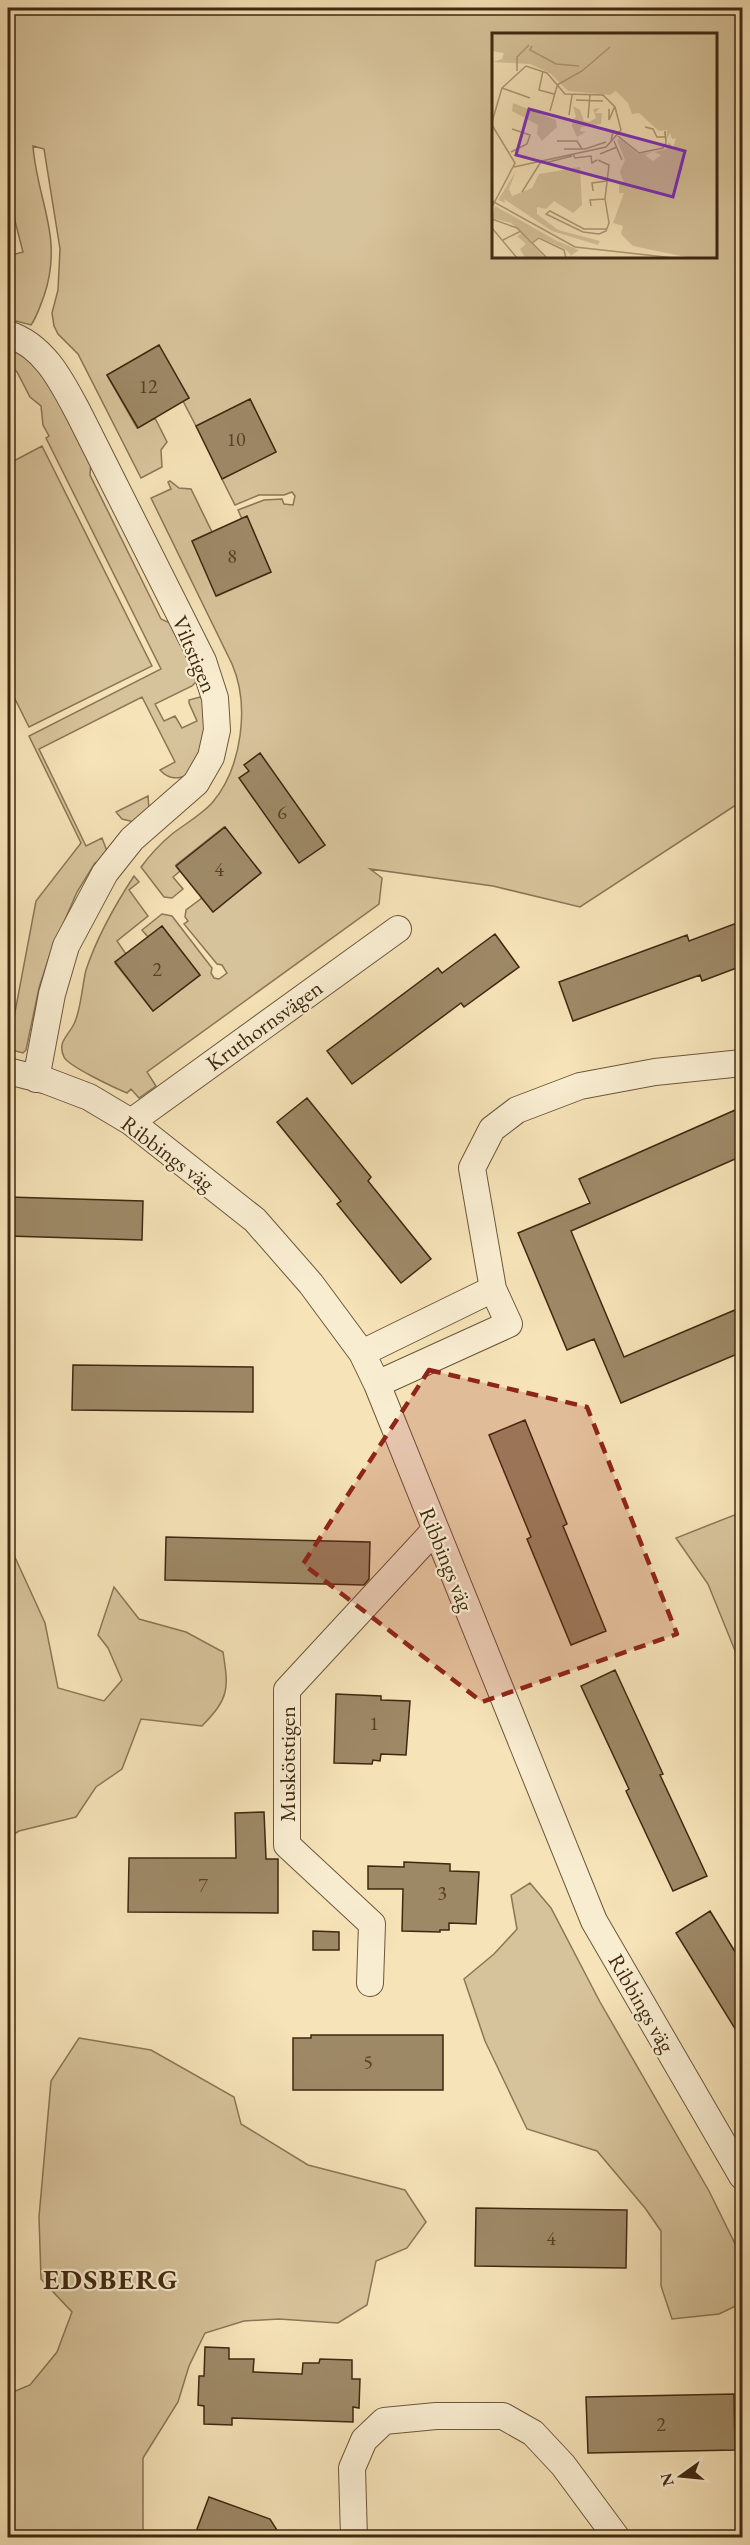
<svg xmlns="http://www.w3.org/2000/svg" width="750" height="2545" font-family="'EB Garamond',serif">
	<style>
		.green { fill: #d7c39b; stroke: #8b7656; stroke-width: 1.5; fill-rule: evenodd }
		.building { fill: #9e8967; stroke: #3f2810; stroke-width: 1.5 }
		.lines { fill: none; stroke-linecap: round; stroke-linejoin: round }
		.street-casing { stroke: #6d573a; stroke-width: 28 }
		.street { stroke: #f9edd1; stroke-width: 26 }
		.marked { fill: #8f2418; fill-opacity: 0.2; stroke: #8f2418; stroke-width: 4.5; stroke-dasharray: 12 8; stroke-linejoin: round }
		.labels { text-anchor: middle; stroke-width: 4.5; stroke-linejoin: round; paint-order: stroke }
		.number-label { font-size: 20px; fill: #574026 }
		.street-label { font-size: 22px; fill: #3f2810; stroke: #f9edd1 }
		.district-label { font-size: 28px; font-weight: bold; letter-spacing: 1.5px; fill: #3f2810; stroke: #f9edd1 }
		.inset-road { fill: none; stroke: #ad9875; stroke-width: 1.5 }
		.view { fill: #7b2cbf; fill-opacity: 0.15; stroke: #7b2cbf; stroke-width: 3 }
		.inset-edge { fill: none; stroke: #3f2810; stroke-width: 3 }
	</style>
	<rect width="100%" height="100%" fill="#f6e3b8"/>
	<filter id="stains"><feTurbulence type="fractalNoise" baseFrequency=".00333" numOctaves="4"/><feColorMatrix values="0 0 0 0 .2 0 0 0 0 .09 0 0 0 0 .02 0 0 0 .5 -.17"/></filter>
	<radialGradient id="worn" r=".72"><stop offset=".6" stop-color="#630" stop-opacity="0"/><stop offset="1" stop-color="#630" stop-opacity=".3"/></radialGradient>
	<path class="green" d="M 8,8 L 742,8 L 742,801 L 580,907 L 493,886 L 370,869 L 382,878 L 379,904 L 147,1072 L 156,1086 L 139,1098 L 131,1089 L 127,1093 C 115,1088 68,1066 64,1057 C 57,1042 68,1036 74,1024 C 81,1010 82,986 86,970 C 97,937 115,905 134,876 L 139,882 L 129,890 L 148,916 L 117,941 L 126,954 L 115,963 L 153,1011 L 200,975 L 162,926 L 148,937 L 142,930 L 162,914 L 172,916 L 212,968 L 211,973 L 214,978 L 219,979 L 227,973 L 222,965 L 217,964 L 184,924 L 188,921 L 185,917 L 186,910 L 202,898 L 213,912 L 261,873 L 224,827 L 176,865 L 180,871 L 173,877 L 183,889 L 172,898 L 164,897 L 141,867 C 150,855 160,844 172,834 C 185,824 201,815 212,803 C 242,768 250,705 232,664 L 151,498 L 171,489 L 168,482 L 170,481 L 179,488 L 191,489 L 212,532 L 192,541 L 217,596 L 271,572 L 247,517 L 242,519 L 238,510 L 264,500 L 282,499 L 284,504 L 293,505 L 295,496 L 292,492 L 284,495 L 259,495 L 235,505 L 222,479 L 276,452 L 250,399 L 196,426 L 183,401 L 189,398 L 159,345 L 107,375 L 137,428 L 155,418 L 167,442 L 161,450 L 162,467 L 141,478 L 78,354 L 58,334 L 54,326 L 52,313 L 58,290 L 60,249 L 44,149 L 33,146 C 37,201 64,237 44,296 C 40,306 37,317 31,325 L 8,319 L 8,256 L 23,252 L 8,194 ZM 494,34 L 716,34 L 716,256 L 494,256 Z
		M 8,347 L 35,363 L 43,372 L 91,462 L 90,475 L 161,619 L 172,624 L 198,680 L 192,686 L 155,704 L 164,721 L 175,716 L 182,728 L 197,721 L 189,703 L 189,700 L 200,697 L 205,700 L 206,735 L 189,775 C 178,779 169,780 160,770 L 175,762 L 142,697 L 39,749 L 86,846 L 102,838 L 107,851 L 105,860 L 95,863 L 77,892 L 50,954 L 39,988 L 26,1050 L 23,1053 L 8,1049 L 36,901 L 81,843 L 29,736 L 161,669 L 46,438 L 49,436 L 43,425 L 41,406 L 30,397 L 17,372 L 8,363 Z
		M 42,446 L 152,666 L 29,727 L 8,685 L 8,464 Z
		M 148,796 L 149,809 L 134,822 L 122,819 L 116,812 Z
		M 742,1512 L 742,1668 L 708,1584 L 676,1538 Z
		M 8,1542 L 45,1623 L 58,1688 L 104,1701 L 122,1680 L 108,1648 L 98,1635 L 114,1587 L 139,1619 L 186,1632 L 223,1652 C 229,1690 229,1698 202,1726 L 141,1719 L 122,1769 L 96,1787 L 76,1817 L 19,1831 L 8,1838 Z
		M 530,1883 L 551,1908 L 600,2002 L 709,2191 L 742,2258 L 742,2303 L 719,2314 L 672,2319 L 661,2286 L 661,2231 L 645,2208 L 597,2151 L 527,2129 L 485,2041 L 464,1979 L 494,1954 L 517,1929 L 511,1895 Z
		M 79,2038 L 151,2050 L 234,2097 L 241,2124 L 308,2165 L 405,2190 L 426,2222 L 407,2248 L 376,2261 L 367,2305 L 338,2323 L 279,2319 L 244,2321 L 205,2333 L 189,2366 L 178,2402 L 143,2458 L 143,2537 L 8,2537 L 8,2394 L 30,2385 L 57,2352 L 72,2312 L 41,2279 L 39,2217 L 51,2081 Z"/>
	<path class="building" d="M 159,345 L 189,398 L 138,428 L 107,375 Z
		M 250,399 L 276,452 L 222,479 L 196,426 Z
		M 247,516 L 271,572 L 216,596 L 192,541 Z
		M 260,753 L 325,845 L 299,863 L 239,778 L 249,771 L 244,765 Z
		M 225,827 L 261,873 L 213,912 L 176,866 Z
		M 742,921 L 742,966 L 702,981 L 700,975 L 573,1021 L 559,982 L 687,935 L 689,941 Z
		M 162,926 L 200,975 L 153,1011 L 115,962 Z
		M 495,934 L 519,967 L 464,1007 L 461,1003 L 352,1084 L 327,1051 L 438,968 L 442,973 Z
		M 307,1098 L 371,1177 L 368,1181 L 431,1259 L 401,1283 L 337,1204 L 341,1201 L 277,1122 Z
		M 742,1107 L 742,1156 L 571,1231 L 624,1357 L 742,1307 L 742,1352 L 621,1403 L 594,1339 L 567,1350 L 518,1233 L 590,1203 L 579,1179 Z
		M 8,1197 L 143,1201 L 142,1240 L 8,1236 Z
		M 73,1365 L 253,1367 L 253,1412 L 72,1410 Z
		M 525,1420 L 567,1524 L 563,1526 L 606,1631 L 571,1645 L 527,1539 L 531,1537 L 489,1435 Z
		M 166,1537 L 370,1542 L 369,1579 L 364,1585 L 165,1580 Z
		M 615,1670 L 663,1774 L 660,1775 L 707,1876 L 673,1891 L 626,1791 L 629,1789 L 581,1686 Z
		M 336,1694 L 381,1696 L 381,1700 L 410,1701 L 406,1755 L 381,1754 L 380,1761 L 373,1760 L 372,1764 L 334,1763 Z
		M 264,1812 L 266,1859 L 278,1859 L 278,1913 L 128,1912 L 129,1858 L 236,1858 L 235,1813 Z
		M 404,1862 L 450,1864 L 450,1871 L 479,1872 L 476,1924 L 449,1923 L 449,1930 L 440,1930 L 440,1932 L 402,1931 L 403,1889 L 368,1889 L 368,1866 L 404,1867 Z
		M 710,1911 L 742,1963 L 742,2040 L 676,1933 Z
		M 313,1931 L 339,1932 L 339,1950 L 313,1950 Z
		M 311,2035 L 443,2035 L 443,2090 L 293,2090 L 293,2038 L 311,2038 Z
		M 476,2208 L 627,2210 L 626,2268 L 475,2266 Z
		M 205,2347 L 229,2348 L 229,2359 L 254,2359 L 253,2372 L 302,2374 L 303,2363 L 319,2363 L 320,2359 L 352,2360 L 352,2379 L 360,2379 L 359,2408 L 353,2407 L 353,2422 L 232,2418 L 232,2425 L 204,2424 L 204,2406 L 198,2405 L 199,2376 L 204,2376 Z
		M 734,2394 L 735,2450 L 588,2453 L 586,2397 Z
		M 209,2497 L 270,2519 L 282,2538 L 221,2538 L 197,2529 Z"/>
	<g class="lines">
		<g class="street-casing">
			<path id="street" d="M 8,334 C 45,346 62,382 79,414 L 203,661 L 215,698 L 217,730 L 211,757 L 196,783 L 132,839 L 105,873 L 66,946 L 52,994 L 36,1079
				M 8,1071 L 47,1081 L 89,1097 L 131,1122 L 255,1220 L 311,1284 L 362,1353 L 377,1384 L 594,1921 L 742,2176
				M 131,1122 L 398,929
				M 362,1353 L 493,1289
				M 377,1384 L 509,1324 L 493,1289 L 472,1168 L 492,1129 L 517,1110 L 580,1086 L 655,1072 L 742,1063
				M 370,1983 L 372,1924 L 287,1845 L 287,1690 L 435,1530
				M 354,2538 L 352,2468 L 364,2440 L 384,2421 L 436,2416 L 503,2416 L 533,2433 L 563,2465 L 617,2538"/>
		</g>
		<use href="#street" class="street"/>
	</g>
	<path class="marked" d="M 429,1370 L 587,1407 L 677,1634 L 482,1702 L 303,1564 Z"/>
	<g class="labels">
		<g class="number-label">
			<text x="148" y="393">12</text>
			<text x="236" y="446">10</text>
			<text x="232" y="563">8</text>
			<text x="282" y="819">6</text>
			<text x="219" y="876">4</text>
			<text x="157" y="976">2</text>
			<text x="374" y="1730">1</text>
			<text x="203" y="1892">7</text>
			<text x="442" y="1900">3</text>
			<text x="368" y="2069">5</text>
			<text x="551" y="2245">4</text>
			<text x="661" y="2431">2</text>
		</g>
		<g class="street-label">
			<text transform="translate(195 654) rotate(67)" y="8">Viltstigen</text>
			<text transform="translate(264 1025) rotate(-36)" y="8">Kruthornsvägen</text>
			<text transform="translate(168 1153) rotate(37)" y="8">Ribbings väg</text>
			<text transform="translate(447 1559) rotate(68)" y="8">Ribbings väg</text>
			<text transform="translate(287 1764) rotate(-90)" y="8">Muskötstigen</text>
			<text transform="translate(642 2003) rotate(60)" y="8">Ribbings väg</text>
		</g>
		<g class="district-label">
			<text x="111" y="2289">EDSBERG</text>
		</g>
	</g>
	<g transform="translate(492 33)">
		<rect width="225" height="225" fill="#f6e3b8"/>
		<path d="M 0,0 L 225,0 L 225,225 L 199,225 L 141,213 L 129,201 L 131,193 L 121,190 L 132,160 L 127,160 L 127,151 L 132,150 L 128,139 L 133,127 L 125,107 L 128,105 L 146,121 L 160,119 L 153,122 L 161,128 L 169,122 L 162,119 L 174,116 L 177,109 L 181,115 L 184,105 L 180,106 L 178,100 L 174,108 L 175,97 L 167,98 L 147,80 L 140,81 L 136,70 L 124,58 L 118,62 L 76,58 L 58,40 L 38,31 L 1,29 L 10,26 L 12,20 L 0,18 ZM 21,70 L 64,87 L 65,94 L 50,108 L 45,101 L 46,92 L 20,78 ZM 81,73 L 88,77 L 92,88 L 97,89 L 104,85 L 101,76 L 108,75 L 103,80 L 110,80 L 109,91 L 89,94 L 88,98 L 94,99 L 85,104 L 80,93 L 80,87 L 84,84 ZM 88,134 L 90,172 L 81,180 L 62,168 L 54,176 L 45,174 L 45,181 L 66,197 L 108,208 L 106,212 L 60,198 L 12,166 L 13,170 L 6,167 L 24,138 L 17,156 L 20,163 L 40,155 L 47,141 ZM 3,173 L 65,208 L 87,217 L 76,225 L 79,222 L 73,216 L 47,204 L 41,209 L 19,190 L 0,185 ZM 30,200 L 53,225 L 33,224 L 28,216 L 34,211 L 25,203 Z" fill="#d7c39b"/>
		<path class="inset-road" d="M 40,13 L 38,17 L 64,31 L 87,33M 25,38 L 25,24 L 37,12M 51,38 L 47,57 L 62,61M 65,52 L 90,38 L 118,14M 10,55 L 38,65M 84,67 L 111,68M 117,76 L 117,87 L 123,73M 58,78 L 65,53M 77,82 L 80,62M 96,85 L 98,62M 0,89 L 10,55 L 34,33 L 55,40 L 73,61 L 111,62 L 123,74 L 129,97 L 114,114 L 22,134M 0,92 L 23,130 L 0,174M 153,94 L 161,96 L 165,104 L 173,104M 126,103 L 147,120 L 171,115 L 174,110 L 173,98 L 173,102M 65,108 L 85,108 L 90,116M 122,108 L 130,127M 119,109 L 121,98 L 128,100M 72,116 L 93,116 L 114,109M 19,119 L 35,111 L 38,102 L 20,96M 81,121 L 83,125 L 99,123 L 100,130 L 105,127M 108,121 L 125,114M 106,127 L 117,132 L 113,166 L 117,190 L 114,198 L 107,201 L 91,199 L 54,181 L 58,178 L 92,196 L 115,196M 53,130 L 80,123M 101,158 L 100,150 L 115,148M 30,159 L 50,127M 0,168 L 83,214 L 182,225M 99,173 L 98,167 L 113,166M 0,186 L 25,195 L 55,225M 0,195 L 25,225M 11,207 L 29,198M 40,210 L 47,205 L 72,217 L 74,225"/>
		<path class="view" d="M 37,76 L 193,118 L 181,164 L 24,122 Z"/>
		<rect width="225" height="225" class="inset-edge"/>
	</g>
	<rect width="750" height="2545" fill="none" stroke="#f6e3b8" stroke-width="30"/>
	<rect x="9" y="9" width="732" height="2527" fill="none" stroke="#3f2810" stroke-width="3"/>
	<rect x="15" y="15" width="720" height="2515" fill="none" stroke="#3f2810" stroke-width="1.5"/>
	<g transform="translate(681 2476) rotate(255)" stroke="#f9edd1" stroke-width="4.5" paint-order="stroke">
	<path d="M0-4.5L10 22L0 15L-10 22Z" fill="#3f2810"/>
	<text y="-9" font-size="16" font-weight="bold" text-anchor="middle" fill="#3f2810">N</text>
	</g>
	<rect width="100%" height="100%" filter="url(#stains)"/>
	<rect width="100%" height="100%" fill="url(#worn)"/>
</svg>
